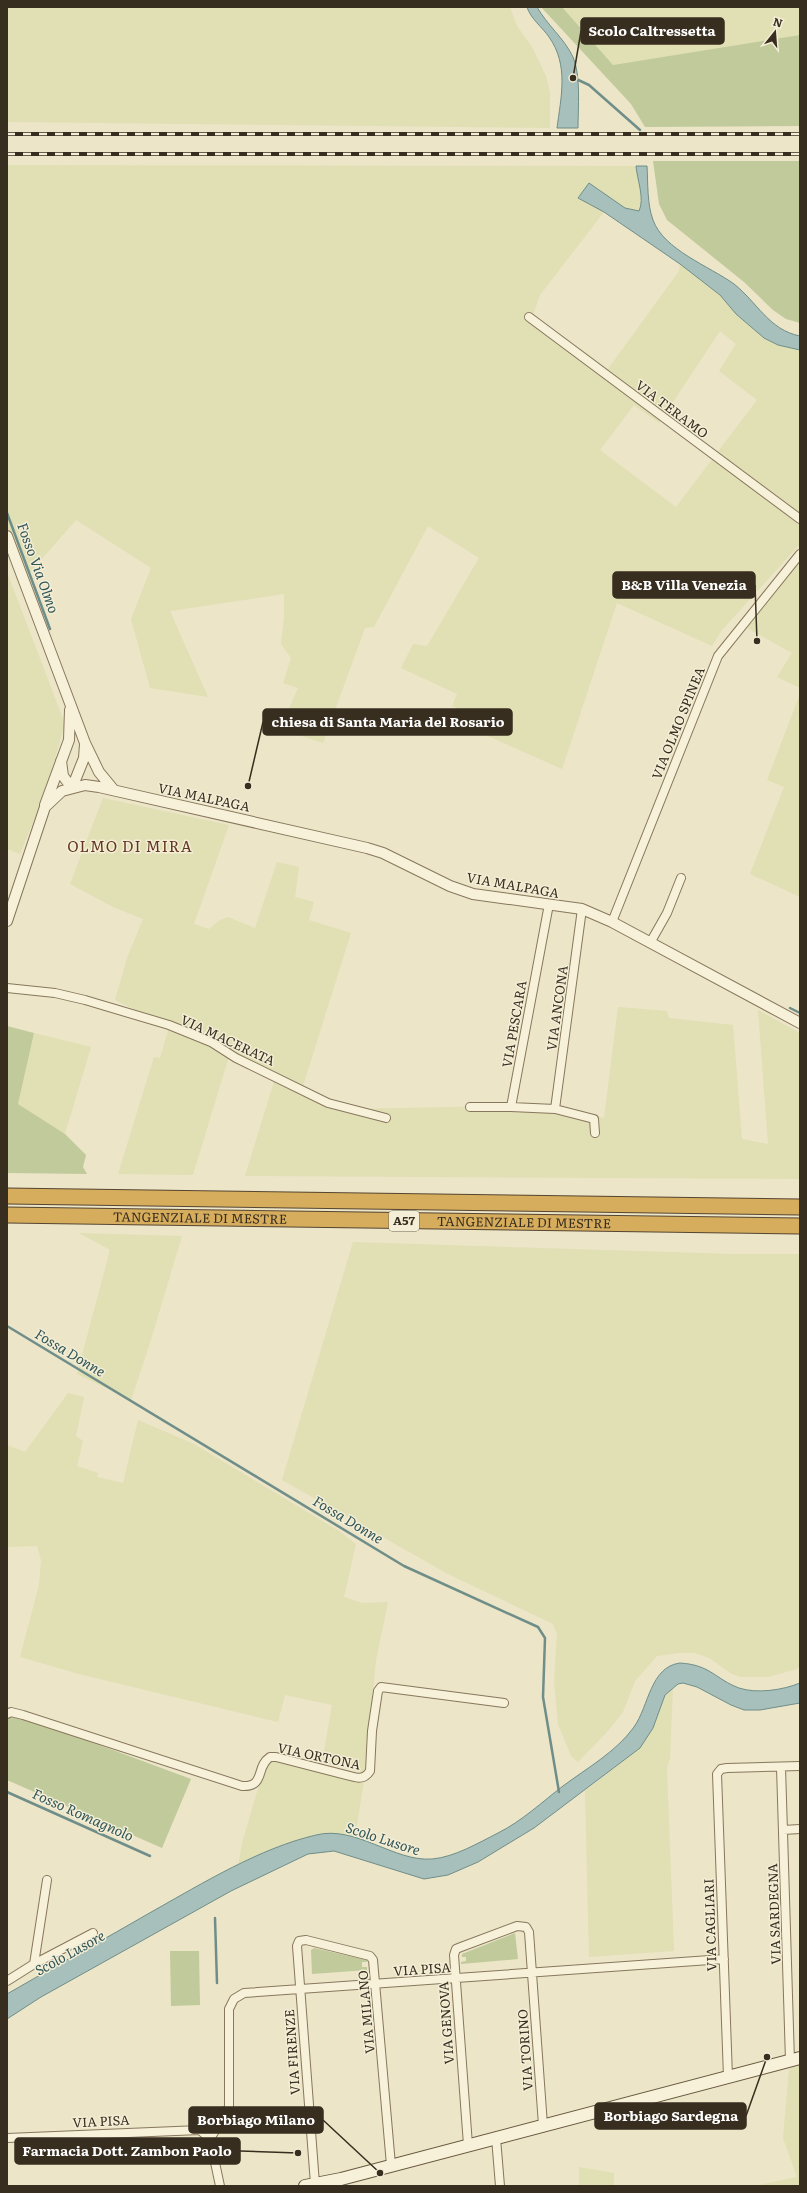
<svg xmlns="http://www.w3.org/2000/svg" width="807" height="2193" font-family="Literata,serif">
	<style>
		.farmland { fill: #e1dfb4; fill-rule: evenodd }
		.green { fill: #c0ca9b }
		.water { fill: #a8c0bb; stroke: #6f8e89 }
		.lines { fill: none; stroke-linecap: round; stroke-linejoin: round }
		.stream { stroke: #6f8e89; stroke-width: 2.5 }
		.minor-casing { stroke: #87775d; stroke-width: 10 }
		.tertiary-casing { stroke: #87775d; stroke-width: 12 }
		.secondary-casing { stroke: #695940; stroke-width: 14 }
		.motorway-casing { stroke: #554531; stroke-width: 17 }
		.minor { stroke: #f7f1da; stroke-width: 8 }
		.tertiary { stroke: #f7f1da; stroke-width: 10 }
		.secondary { stroke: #f7f1da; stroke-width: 12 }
		.motorway { stroke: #d6ad5d; stroke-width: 15 }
		.rail-casing { stroke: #382e20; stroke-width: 4 }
		.rail { stroke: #f4eed6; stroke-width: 2.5; stroke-dasharray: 8; stroke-linecap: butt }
		.labels { text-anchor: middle; stroke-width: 3; stroke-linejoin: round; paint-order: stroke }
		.shield { fill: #f4eed6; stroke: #706857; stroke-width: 1 }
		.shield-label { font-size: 12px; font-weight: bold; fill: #382e20 }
		.street-label { font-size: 13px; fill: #382e20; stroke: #f4eed6 }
		.water-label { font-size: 14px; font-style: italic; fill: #305557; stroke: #f4eed6 }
		.quarter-label { font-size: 15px; letter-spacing: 1px; fill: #623622; stroke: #f4eed6 }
		.leader { fill: none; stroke: #382e20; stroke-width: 1.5 }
		.callout-dot { fill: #382e20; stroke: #f4eed6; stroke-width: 1.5 }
		.callout { fill: #382e20; stroke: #382e20; stroke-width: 1.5 }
		.callout-label { font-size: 14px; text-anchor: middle; font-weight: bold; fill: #fff }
	</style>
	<rect width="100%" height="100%" fill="#ece5c7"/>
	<path class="farmland" d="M 7,7 L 510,7 L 517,26 L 532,47 L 546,76 L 550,93 L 550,128 L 7,122 Z
		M 562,7 L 800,7 L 800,35 L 613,65 Z
		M 7,165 L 636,166 L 641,197 L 641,206 L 639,211 L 625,208 L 589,183 L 578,198 L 604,212 L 540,295 L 531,321 L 581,349 L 608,369 L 679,271 L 680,264 L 720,295 L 736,314 L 778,345 L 800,350 L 800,544 L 722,630 L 712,646 L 617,603 L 562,769 L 488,736 L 492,726 L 452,706 L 457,694 L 401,668 L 413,644 L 427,646 L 479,558 L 428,526 L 374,627 L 365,628 L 323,743 L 280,729 L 298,688 L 283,683 L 291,658 L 281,644 L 284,618 L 284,594 L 170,611 L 208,697 L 150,688 L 131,619 L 151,568 L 76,520 L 26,577 L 38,610 L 7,529 ZM 720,331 L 736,344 L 719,371 L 757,400 L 676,507 L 600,450 L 634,405 L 659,423 Z
		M 800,550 L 800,688 L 777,677 L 792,653 L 747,628 Z
		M 7,572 L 65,724 L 45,793 L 20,854 L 7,849 Z
		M 800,694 L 800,897 L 750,874 L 784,787 L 767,780 Z
		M 103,798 L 229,825 L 194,924 L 209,929 L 220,920 L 228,917 L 255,928 L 277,862 L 299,867 L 295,897 L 314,902 L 309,920 L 351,933 L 303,1086 L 262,1067 L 220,1043 L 164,1024 L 115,1000 L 127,958 L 143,919 L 113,907 L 70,884 Z
		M 618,1007 L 667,1011 L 669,1018 L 733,1025 L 742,1139 L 768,1144 L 758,1010 L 800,1033 L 800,1179 L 245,1176 L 275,1078 L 321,1101 L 354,1109 L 550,1105 L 604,1118 Z
		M 169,1027 L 202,1041 L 229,1056 L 193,1175 L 118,1174 L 154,1057 L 160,1058 Z
		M 34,1033 L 91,1047 L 65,1134 L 18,1104 Z
		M 79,1233 L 182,1236 L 149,1346 L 131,1400 L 77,1374 L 110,1250 Z
		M 353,1242 L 734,1254 L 800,1254 L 800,1666 L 797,1669 L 768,1677 L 741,1677 L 732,1674 L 709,1658 L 695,1653 L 679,1653 L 657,1656 L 635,1681 L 623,1712 L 607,1732 L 578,1762 L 571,1756 L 558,1724 L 554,1682 L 557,1634 L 553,1624 L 448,1574 L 282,1480 Z
		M 68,1393 L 84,1397 L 76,1436 L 83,1441 L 77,1466 L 98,1473 L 97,1477 L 123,1483 L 138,1420 L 194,1444 L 339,1531 L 356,1544 L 344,1597 L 362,1603 L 388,1602 L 376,1660 L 365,1773 L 322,1762 L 332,1705 L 285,1695 L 278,1722 L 79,1674 L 20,1657 L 39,1585 L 41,1560 L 37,1546 L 7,1547 L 7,1445 L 25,1452 Z
		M 673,1687 L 670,1758 L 667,1769 L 674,1951 L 589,1957 L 585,1791 L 640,1748 L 653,1728 L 665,1695 Z
		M 271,1760 L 364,1781 L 355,1837 L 343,1835 L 317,1834 L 283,1845 L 238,1866 L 242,1843 L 258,1789 L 268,1763 Z
		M 800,2065 L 800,2186 L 754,2186 L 797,2177 L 783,2138 L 789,2069 Z
		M 579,2167 L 614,2173 L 614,2186 L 579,2186 Z"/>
	<path class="green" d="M 541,7 L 562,7 L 613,65 L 800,35 L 800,126 L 645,127 L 631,104 Z
		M 653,161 L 800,161 L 800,323 L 786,319 L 773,310 L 744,282 L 667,220 L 659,204 Z
		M 7,1026 L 34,1033 L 18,1104 L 65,1134 L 86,1155 L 83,1167 L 87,1174 L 8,1173 Z
		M 13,1713 L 191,1779 L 162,1848 L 7,1780 L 7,1714 Z
		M 515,1933 L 518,1959 L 461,1964 L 461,1962 L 466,1961 L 466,1957 L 462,1957 L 462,1954 Z
		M 314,1948 L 367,1960 L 367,1962 L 362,1962 L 362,1967 L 367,1967 L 367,1970 L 312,1974 L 311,1950 Z
		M 170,1951 L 199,1951 L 200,2005 L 171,2006 Z"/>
	<path class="water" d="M 527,7 L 537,7 C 547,25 564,38 573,57 C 581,75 578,108 578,128 L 557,128 C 561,97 569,65 549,37 C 543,28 530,18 527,7 Z
		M 636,166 L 647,166 C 648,183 647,204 653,220 C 664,250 709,266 734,284 C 757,302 769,330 800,336 L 800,350 L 778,345 L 764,338 L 736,314 L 720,295 L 680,264 L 604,212 L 578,198 L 589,183 L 625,208 L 639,211 C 645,199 637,179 636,166 Z
		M 680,1663 C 711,1665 715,1679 739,1688 C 757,1694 783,1690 800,1683 L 800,1703 L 760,1710 L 744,1710 L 731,1705 L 697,1687 L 683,1683 L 678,1684 L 665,1695 L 653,1728 L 640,1748 L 534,1828 L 478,1862 L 448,1875 L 424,1879 L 334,1851 L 308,1854 L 231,1891 L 41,1997 L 7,2019 L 7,1994 C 55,1966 105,1939 153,1911 C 203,1883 260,1848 316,1835 C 356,1825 394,1862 432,1859 C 455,1857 478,1843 498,1833 C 522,1821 542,1802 563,1786 C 587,1768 616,1752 634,1727 C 649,1706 650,1667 680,1663 Z"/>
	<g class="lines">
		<path class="stream" d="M 574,78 L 589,85 L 640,130
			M 7,513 L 50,629
			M 790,1008 L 800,1013
			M 7,1326 L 404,1566 L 538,1627 L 545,1638 L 543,1697 L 559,1792
			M 7,1792 L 150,1856
			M 215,1918 L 217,1983"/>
		<g class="minor-casing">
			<path id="minor" d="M 529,317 L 800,519
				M 582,909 L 555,1109 L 594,1119 L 595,1133
				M 612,922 L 718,656 L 800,554
				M 650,943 L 667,913 L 681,878
				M 7,988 L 55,993 L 85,1000 L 169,1025 L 211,1042 L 236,1058 L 328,1103 L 386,1118
				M 470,1107 L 511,1107 L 549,904
				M 511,1107 L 555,1109
				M 7,1714 L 11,1712 L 23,1715 L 242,1786 C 266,1787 255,1767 270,1757 L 276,1757 L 354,1777 C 362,1779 366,1777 370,1771 L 372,1731 L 378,1691 L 381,1687 L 504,1703
				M 781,1767 L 790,2061
				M 783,1830 L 800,1829
				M 34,1964 L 47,1880
				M 7,1981 L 34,1964 L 93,1933
				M 728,2077 L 717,1774 L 721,1769 L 727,1768 L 800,1766
				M 195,2129 L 225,2111
				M 7,2138 L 200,2130 L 210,2139 L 220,2186
				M 496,2138 L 500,2186
				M 210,2139 C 215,2129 227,2117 229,2108 L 229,2009 L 234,1999 L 244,1993 L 724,1959
				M 468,2145 L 454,1955 L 456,1949 L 461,1947 L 517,1926 L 526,1927 L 529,1932 L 543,2125
				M 315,2184 L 297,1946 L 299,1941 L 306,1940 L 370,1956 L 373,1960 L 391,2165"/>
		</g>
		<g class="tertiary-casing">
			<path id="tertiary" d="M 7,536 L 85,743 L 99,772 L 113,789
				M 61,761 L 63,776 L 72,788
				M 72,788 L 84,758 L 85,744
				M 45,805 L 69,740 L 70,710
				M 7,921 L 45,807 L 62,791 L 85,785 L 99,787 L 367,848 L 383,853 L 450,886 L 473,894 L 582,909 L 612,922 L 800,1023"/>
		</g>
		<g class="secondary-casing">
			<path id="secondary" d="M 305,2186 L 341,2179 L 800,2058"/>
		</g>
		<g class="motorway-casing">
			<g id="motorway">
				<path d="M 7,1196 L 800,1207"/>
				<path id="s1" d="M 7,1215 L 800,1226"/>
			</g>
		</g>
		<use href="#minor" class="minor"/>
		<use href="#tertiary" class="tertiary"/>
		<use href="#secondary" class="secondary"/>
		<use href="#motorway" class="motorway"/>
		<g class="rail-casing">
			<path id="rail" d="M 7,134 L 800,134
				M 7,154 L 800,154"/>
		</g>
		<use href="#rail" class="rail"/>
	</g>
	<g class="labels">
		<rect class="shield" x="389" y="1211" width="30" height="20" rx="3"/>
		<g class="shield-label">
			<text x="404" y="1225">A57</text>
		</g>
		<g class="street-label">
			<text transform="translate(672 409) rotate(37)" y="5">VIA TERAMO</text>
			<text transform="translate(678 723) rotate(-68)" y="5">VIA OLMO SPINEA</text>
			<text transform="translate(204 797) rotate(12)" y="5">VIA MALPAGA</text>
			<text transform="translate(513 885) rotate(10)" y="5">VIA MALPAGA</text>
			<text transform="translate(557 1008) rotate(-82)" y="5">VIA ANCONA</text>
			<text transform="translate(514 1024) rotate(-80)" y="5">VIA PESCARA</text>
			<text transform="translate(228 1040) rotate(25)" y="5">VIA MACERATA</text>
			<text dy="5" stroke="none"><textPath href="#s1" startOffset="193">TANGENZIALE DI MESTRE</textPath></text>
			<text dy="5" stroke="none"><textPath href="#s1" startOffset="517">TANGENZIALE DI MESTRE</textPath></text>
			<text transform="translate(319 1756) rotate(12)" y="5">VIA ORTONA</text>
			<text transform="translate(774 1914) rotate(-92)" y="5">VIA SARDEGNA</text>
			<text transform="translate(710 1925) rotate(-92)" y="5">VIA CAGLIARI</text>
			<text transform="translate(422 1969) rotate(-4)" y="5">VIA PISA</text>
			<text transform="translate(366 2012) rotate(-95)" y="5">VIA MILANO</text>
			<text transform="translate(446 2023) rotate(-94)" y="5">VIA GENOVA</text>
			<text transform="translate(525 2050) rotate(-94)" y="5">VIA TORINO</text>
			<text transform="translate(292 2052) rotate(-94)" y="5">VIA FIRENZE</text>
			<text transform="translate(101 2121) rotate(-3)" y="5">VIA PISA</text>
		</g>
		<g class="water-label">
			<text transform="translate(38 568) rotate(70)" y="5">Fosso Via Olmo</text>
			<text transform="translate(70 1353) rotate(31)" y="5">Fossa Donne</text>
			<text transform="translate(348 1520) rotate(31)" y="5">Fossa Donne</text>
			<text transform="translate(83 1815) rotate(24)" y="5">Fosso Romagnolo</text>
			<text transform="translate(383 1839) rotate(18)" y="5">Scolo Lusore</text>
			<text transform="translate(70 1953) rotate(-29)" y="5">Scolo Lusore</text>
		</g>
		<g class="quarter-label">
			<text x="130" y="852">OLMO DI MIRA</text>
		</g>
	</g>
	<path class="leader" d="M573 78L581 31M757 641L755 585M248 786L263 722M767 2057L746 2116M380 2173L323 2120M298 2153L240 2151"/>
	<g class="callout-dot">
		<circle cx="573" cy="78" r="4"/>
		<circle cx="757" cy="641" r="4"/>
		<circle cx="248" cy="786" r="4"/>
		<circle cx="767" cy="2057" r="4"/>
		<circle cx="380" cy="2173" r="4"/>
		<circle cx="298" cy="2153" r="4"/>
	</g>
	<g class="callout">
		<rect x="581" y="18" width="143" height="26" rx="4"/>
		<rect x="613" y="572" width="142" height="26" rx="4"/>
		<rect x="263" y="709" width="249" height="26" rx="4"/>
		<rect x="595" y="2103" width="151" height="26" rx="4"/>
		<rect x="189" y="2107" width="134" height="26" rx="4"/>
		<rect x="15" y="2138" width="225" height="26" rx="4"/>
	</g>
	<g class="callout-label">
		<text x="652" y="36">Scolo Caltressetta</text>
		<text x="684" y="590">B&amp;B Villa Venezia</text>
		<text x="388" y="727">chiesa di Santa Maria del Rosario</text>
		<text x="671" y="2121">Borbiago Sardegna</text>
		<text x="256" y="2125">Borbiago Milano</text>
		<text x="127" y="2156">Farmacia Dott. Zambon Paolo</text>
	</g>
	<rect width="807" height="2193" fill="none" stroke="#382e20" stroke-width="16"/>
	<g transform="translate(775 32) rotate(17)" stroke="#f4eed6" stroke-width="3" paint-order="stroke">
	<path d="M0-3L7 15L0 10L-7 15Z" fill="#382e20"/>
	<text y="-6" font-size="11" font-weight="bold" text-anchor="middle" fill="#382e20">N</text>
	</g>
</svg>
